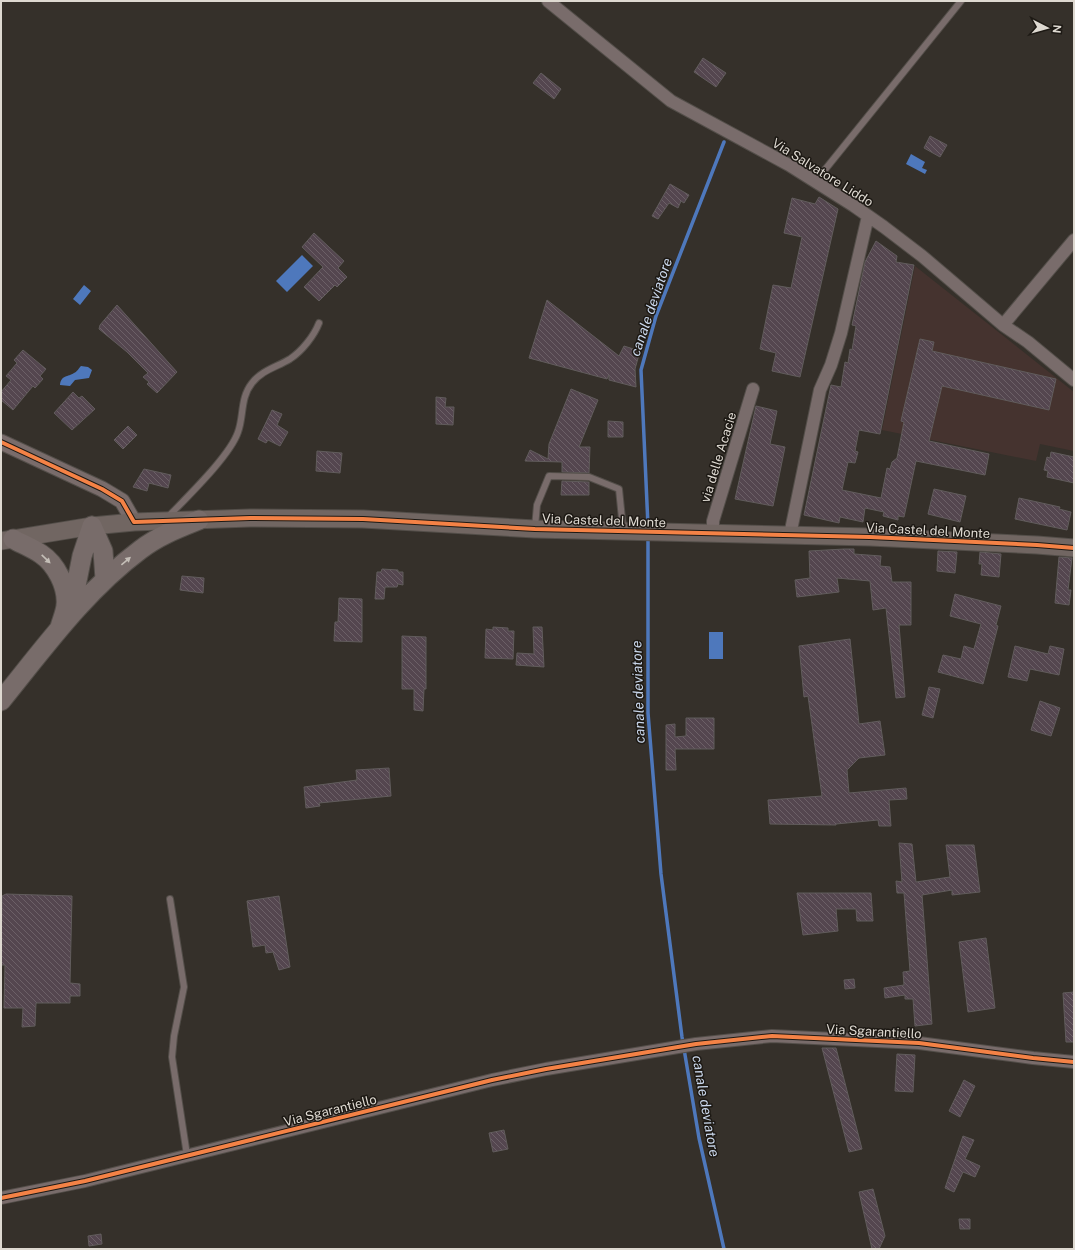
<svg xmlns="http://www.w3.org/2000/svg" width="1075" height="1250" font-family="'Public Sans',sans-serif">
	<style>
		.education { fill: #45332f }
		.water { fill: #4e78bc }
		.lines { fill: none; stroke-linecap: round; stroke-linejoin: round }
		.stream { stroke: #4e78bc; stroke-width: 3.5 }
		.building { fill: url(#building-back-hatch); stroke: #615c5c }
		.service-casing { stroke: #534e49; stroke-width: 8 }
		.minor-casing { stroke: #534e49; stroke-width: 14 }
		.tertiary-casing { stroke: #534e49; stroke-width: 17 }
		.secondary-casing { stroke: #534e49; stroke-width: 19 }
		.primary-casing { stroke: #534e49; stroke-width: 21 }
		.service { stroke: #796c6b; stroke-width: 6 }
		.minor { stroke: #796c6b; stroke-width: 12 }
		.tertiary { stroke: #796c6b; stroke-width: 15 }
		.secondary { stroke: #716662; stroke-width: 17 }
		.primary { stroke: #786c6a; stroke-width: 19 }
		.cycleway-casing { stroke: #1d1914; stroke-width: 6 }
		.cycleway { stroke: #f48246; stroke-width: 4 }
		.oneway { fill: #c4beb7 }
		.labels { text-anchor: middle; stroke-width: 3; stroke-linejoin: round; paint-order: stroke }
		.street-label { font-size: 13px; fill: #ded9d1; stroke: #1d1914 }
		.water-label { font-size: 14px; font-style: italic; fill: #cad7eb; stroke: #1d1914 }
	</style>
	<defs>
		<pattern id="building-back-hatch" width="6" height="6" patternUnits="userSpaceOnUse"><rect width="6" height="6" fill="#54464f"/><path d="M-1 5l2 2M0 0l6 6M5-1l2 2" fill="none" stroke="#6c6067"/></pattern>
	</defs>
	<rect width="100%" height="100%" fill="#35302a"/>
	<path class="education" d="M 915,266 L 1074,392 L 1074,451 L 1040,444 L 1036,461 L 882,430 Z"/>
	<path class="water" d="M 911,154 L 925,162 L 922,168 L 927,170 L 925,174 L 906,164 Z
		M 302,255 L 313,266 L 287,292 L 276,281 Z
		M 84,285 L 91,291 L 80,305 L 73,299 Z
		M 81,366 L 88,367 L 92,370 L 89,378 L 75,380 L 70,386 L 60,385 C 61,375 68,377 74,373 C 77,372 79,368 81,366 Z
		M 709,632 L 723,632 L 723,659 L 709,659 Z"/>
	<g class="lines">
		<path class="stream" d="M 648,526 L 641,370 L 656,316 L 724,142
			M 648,537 L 648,713 L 661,874 L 682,1037 L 699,1138 L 724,1249"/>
	</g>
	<path class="building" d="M 703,58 L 726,73 L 716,87 L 694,72 Z
		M 541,73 L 561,89 L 554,99 L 533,83 Z
		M 930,136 L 947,145 L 940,157 L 924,148 Z
		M 670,184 L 689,195 L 684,203 L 681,201 L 678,208 L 669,203 L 658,219 L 652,216 Z
		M 819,197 L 838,209 L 800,377 L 772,371 L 776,353 L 760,349 L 773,285 L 791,288 L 802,237 L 784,233 L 792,198 L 815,204 Z
		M 314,233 L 344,261 L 338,268 L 347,277 L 337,287 L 335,285 L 319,301 L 304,287 L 323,267 L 302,247 Z
		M 876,241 L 897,256 L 896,262 L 914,265 L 880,434 L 859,430 L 855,451 L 858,452 L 855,463 L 848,462 L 842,490 L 881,498 L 887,468 L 890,469 L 892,462 L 897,458 L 904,422 L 901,421 L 920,339 L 934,342 L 932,351 L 1056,379 L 1049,410 L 942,386 L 929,441 L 989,454 L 985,475 L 916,461 L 904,517 L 898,516 L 898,520 L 883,516 L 884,512 L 865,508 L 863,522 L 840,517 L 839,523 L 804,515 L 831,385 L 841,387 L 845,362 L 848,363 L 850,349 L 852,350 L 856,326 L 852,325 L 865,262 Z
		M 547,300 L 619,356 L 624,346 L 640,351 L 635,369 L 636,387 L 609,380 L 609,375 L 607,379 L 529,358 Z
		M 117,305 L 177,372 L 157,393 L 147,384 L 149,382 L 143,377 L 148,373 L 127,352 L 99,329 L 100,325 Z
		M 23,350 L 46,369 L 40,376 L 43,379 L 35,388 L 33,386 L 13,410 L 1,400 L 1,392 L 11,380 L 6,376 L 17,363 L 14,360 Z
		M 571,389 L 598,400 L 579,447 L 590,447 L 589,473 L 562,472 L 562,462 L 525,461 L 530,450 L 548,459 L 549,444 Z
		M 73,392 L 79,398 L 82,396 L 95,409 L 72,430 L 54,413 Z
		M 436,397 L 446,398 L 445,407 L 454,407 L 453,425 L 436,424 Z
		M 756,406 L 777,411 L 770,444 L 785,447 L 773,506 L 735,499 Z
		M 272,410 L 282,414 L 277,425 L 288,432 L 280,446 L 268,440 L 266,443 L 258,439 Z
		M 608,421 L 623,422 L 623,437 L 608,437 Z
		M 128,426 L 137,435 L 123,449 L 114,440 Z
		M 317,451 L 342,453 L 340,473 L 316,471 Z
		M 1051,452 L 1074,457 L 1074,483 L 1047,477 L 1048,471 L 1044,470 L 1047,457 L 1050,458 Z
		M 144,469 L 171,475 L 168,488 L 149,483 L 147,491 L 133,487 Z
		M 562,481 L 589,482 L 589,495 L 561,495 Z
		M 934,489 L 966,496 L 960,522 L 928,514 Z
		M 1019,498 L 1060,507 L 1059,509 L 1071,512 L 1067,530 L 1015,519 Z
		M 844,549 L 854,549 L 854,554 L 881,556 L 880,566 L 890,567 L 892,582 L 911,582 L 911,625 L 899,625 L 905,697 L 896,698 L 886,608 L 873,610 L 870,581 L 837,578 L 839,592 L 797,597 L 795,580 L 810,578 L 809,551 Z
		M 938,551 L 957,552 L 955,573 L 937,571 Z
		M 980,552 L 1001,554 L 999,577 L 981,575 L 982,564 L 979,564 Z
		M 1059,557 L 1072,558 L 1068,590 L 1071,590 L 1069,605 L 1055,603 Z
		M 382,569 L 398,570 L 398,572 L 403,572 L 403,585 L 398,584 L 397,587 L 385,587 L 384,599 L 375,599 L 377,572 L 381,572 Z
		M 182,576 L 204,578 L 203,593 L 180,590 Z
		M 955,594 L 1001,606 L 996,625 L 998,626 L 983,684 L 938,672 L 943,655 L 961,659 L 964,646 L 974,649 L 981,624 L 950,616 Z
		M 339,598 L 362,599 L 362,642 L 334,641 L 335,622 L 338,622 Z
		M 493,627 L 508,628 L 508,631 L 514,631 L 513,659 L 485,658 L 486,629 L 493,630 Z
		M 533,627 L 542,627 L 544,667 L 516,665 L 517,653 L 534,654 Z
		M 402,636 L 426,637 L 426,689 L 424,689 L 423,711 L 414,710 L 414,689 L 402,689 Z
		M 850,639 L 859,724 L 880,721 L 885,755 L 859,758 L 847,770 L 849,793 L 906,788 L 907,799 L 889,800 L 891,826 L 879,826 L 878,820 L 836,824 L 836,825 L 770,824 L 768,800 L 822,796 L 808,696 L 804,697 L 799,646 Z
		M 1015,646 L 1048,654 L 1050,646 L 1064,649 L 1059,675 L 1030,669 L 1027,681 L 1008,677 Z
		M 929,687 L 940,689 L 933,718 L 922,715 Z
		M 1040,701 L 1060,708 L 1051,736 L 1031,730 Z
		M 686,718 L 714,718 L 714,749 L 675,749 L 676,770 L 666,770 L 666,725 L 675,724 L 675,737 L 686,736 Z
		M 389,768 L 391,796 L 319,803 L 320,806 L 306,808 L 304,787 L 357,780 L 356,770 Z
		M 899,843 L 912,844 L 916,882 L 950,877 L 946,845 L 974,845 L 980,892 L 952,895 L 952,890 L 922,895 L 932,1024 L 915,1026 L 913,999 L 905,999 L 905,995 L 885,998 L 884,988 L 904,985 L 903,972 L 910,971 L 904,893 L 897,893 L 896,881 L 902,882 Z
		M 797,893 L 871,893 L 873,921 L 857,921 L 856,909 L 836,909 L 838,931 L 803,935 Z
		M 6,894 L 72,896 L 70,983 L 80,984 L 80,996 L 70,996 L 70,1003 L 36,1003 L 35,1026 L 22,1027 L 23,1008 L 4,1008 L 5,965 L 1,965 L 1,954 L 2,896 Z
		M 279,896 L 290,967 L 279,970 L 273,952 L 266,953 L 265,945 L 253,947 L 247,901 Z
		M 986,938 L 995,1008 L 968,1012 L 959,942 Z
		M 854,979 L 855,988 L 845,989 L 844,980 Z
		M 1074,992 L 1074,1042 L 1066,1042 L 1063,993 Z
		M 822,1048 L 836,1048 L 862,1149 L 849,1152 Z
		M 897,1054 L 915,1055 L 913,1092 L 895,1091 Z
		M 964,1080 L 975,1086 L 960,1117 L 949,1111 Z
		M 504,1130 L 508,1149 L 493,1152 L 489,1133 Z
		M 963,1136 L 974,1140 L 965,1159 L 980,1166 L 975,1177 L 963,1172 L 954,1192 L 945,1188 Z
		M 873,1189 L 885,1236 L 879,1249 L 872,1249 L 859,1192 Z
		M 959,1219 L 970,1219 L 970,1229 L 960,1229 Z
		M 101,1234 L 102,1244 L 89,1246 L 88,1236 Z"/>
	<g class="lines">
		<g class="service-casing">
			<path id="service" d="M 815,182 L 961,1
				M 168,517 C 186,498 230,456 238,432 C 244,416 240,398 252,383 C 262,370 277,367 290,359 C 302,351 314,336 319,323
				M 535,527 L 537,505 L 549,476 L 589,477 L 619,489 L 623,529
				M 170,899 L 184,987 L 174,1036 L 172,1057 L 187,1155"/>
		</g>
		<g class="minor-casing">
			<path id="minor" d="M 548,1 L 671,101 L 789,165 L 854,206 L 884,227 L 922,256 L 1003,325 L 1028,342 L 1074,380
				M 1003,325 L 1074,240
				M 713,533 L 713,521 L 753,389
				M 790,535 L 820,390 L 831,365 L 841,333 L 868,216
				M 1,1198 L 85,1181 L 492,1080 L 546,1069 L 696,1044 L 772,1036 L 919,1043 L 1033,1058 L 1074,1062"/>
		</g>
		<g class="tertiary-casing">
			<path id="tertiary" d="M 1,442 L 102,489 L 122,501 L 134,522"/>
		</g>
		<g class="secondary-casing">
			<path id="secondary" d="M 1,541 L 92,526 L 134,522 L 250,518 L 363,519 L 535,529 L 870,537 L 1037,545 L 1074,548"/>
		</g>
		<g class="primary-casing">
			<path id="primary" d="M 92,526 L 103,551 L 105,579
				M 13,539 C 22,544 32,548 41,554 C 56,564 68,587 66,606 C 65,613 62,620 60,627
				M 66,605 L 76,586 L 82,556 L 92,526
				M 1,701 C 44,648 85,591 140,550 C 158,536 179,528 199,520"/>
		</g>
		<use href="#service" class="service"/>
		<use href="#minor" class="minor"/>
		<use href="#tertiary" class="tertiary"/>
		<use href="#secondary" class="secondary"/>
		<use href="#primary" class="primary"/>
		<g class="cycleway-casing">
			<path id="cycleway" d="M 1,442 L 102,489 L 122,501 L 134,522 L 250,518 L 363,519 L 535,529 L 870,537 L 1037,545 L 1074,548
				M 1,1198 L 85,1181 L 492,1080 L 546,1069 L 696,1044 L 772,1036 L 919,1043 L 1033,1058 L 1074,1062"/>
		</g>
		<use href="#cycleway" class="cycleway"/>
	</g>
	<defs><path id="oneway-solid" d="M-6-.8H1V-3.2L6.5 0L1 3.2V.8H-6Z"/></defs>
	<g class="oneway">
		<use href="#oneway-solid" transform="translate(46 559) rotate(44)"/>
		<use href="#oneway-solid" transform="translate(126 561) rotate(-40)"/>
	</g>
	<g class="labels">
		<g class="street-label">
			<text transform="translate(823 172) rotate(32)" y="5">Via Salvatore Liddo</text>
			<text transform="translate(718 457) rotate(-73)" y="5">via delle Acacie</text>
			<text transform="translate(604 520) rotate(2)" y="5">Via Castel del Monte</text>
			<text transform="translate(928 530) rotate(3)" y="5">Via Castel del Monte</text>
			<text transform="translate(874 1031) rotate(3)" y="5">Via Sgarantiello</text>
			<text transform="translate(330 1110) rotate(-14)" y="5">Via Sgarantiello</text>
		</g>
		<g class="water-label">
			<text transform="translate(651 307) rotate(-71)" y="5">canale deviatore</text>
			<text transform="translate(638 692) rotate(-92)" y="5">canale deviatore</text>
			<text transform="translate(706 1106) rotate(80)" y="5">canale deviatore</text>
		</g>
	</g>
	<rect width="1075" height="1250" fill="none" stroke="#ded9d1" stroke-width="4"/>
	<g transform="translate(1047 28) rotate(96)" stroke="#1d1914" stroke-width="3" paint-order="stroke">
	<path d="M0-3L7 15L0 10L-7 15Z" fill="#ded9d1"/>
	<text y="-6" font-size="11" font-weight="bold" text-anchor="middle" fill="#ded9d1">N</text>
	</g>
</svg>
